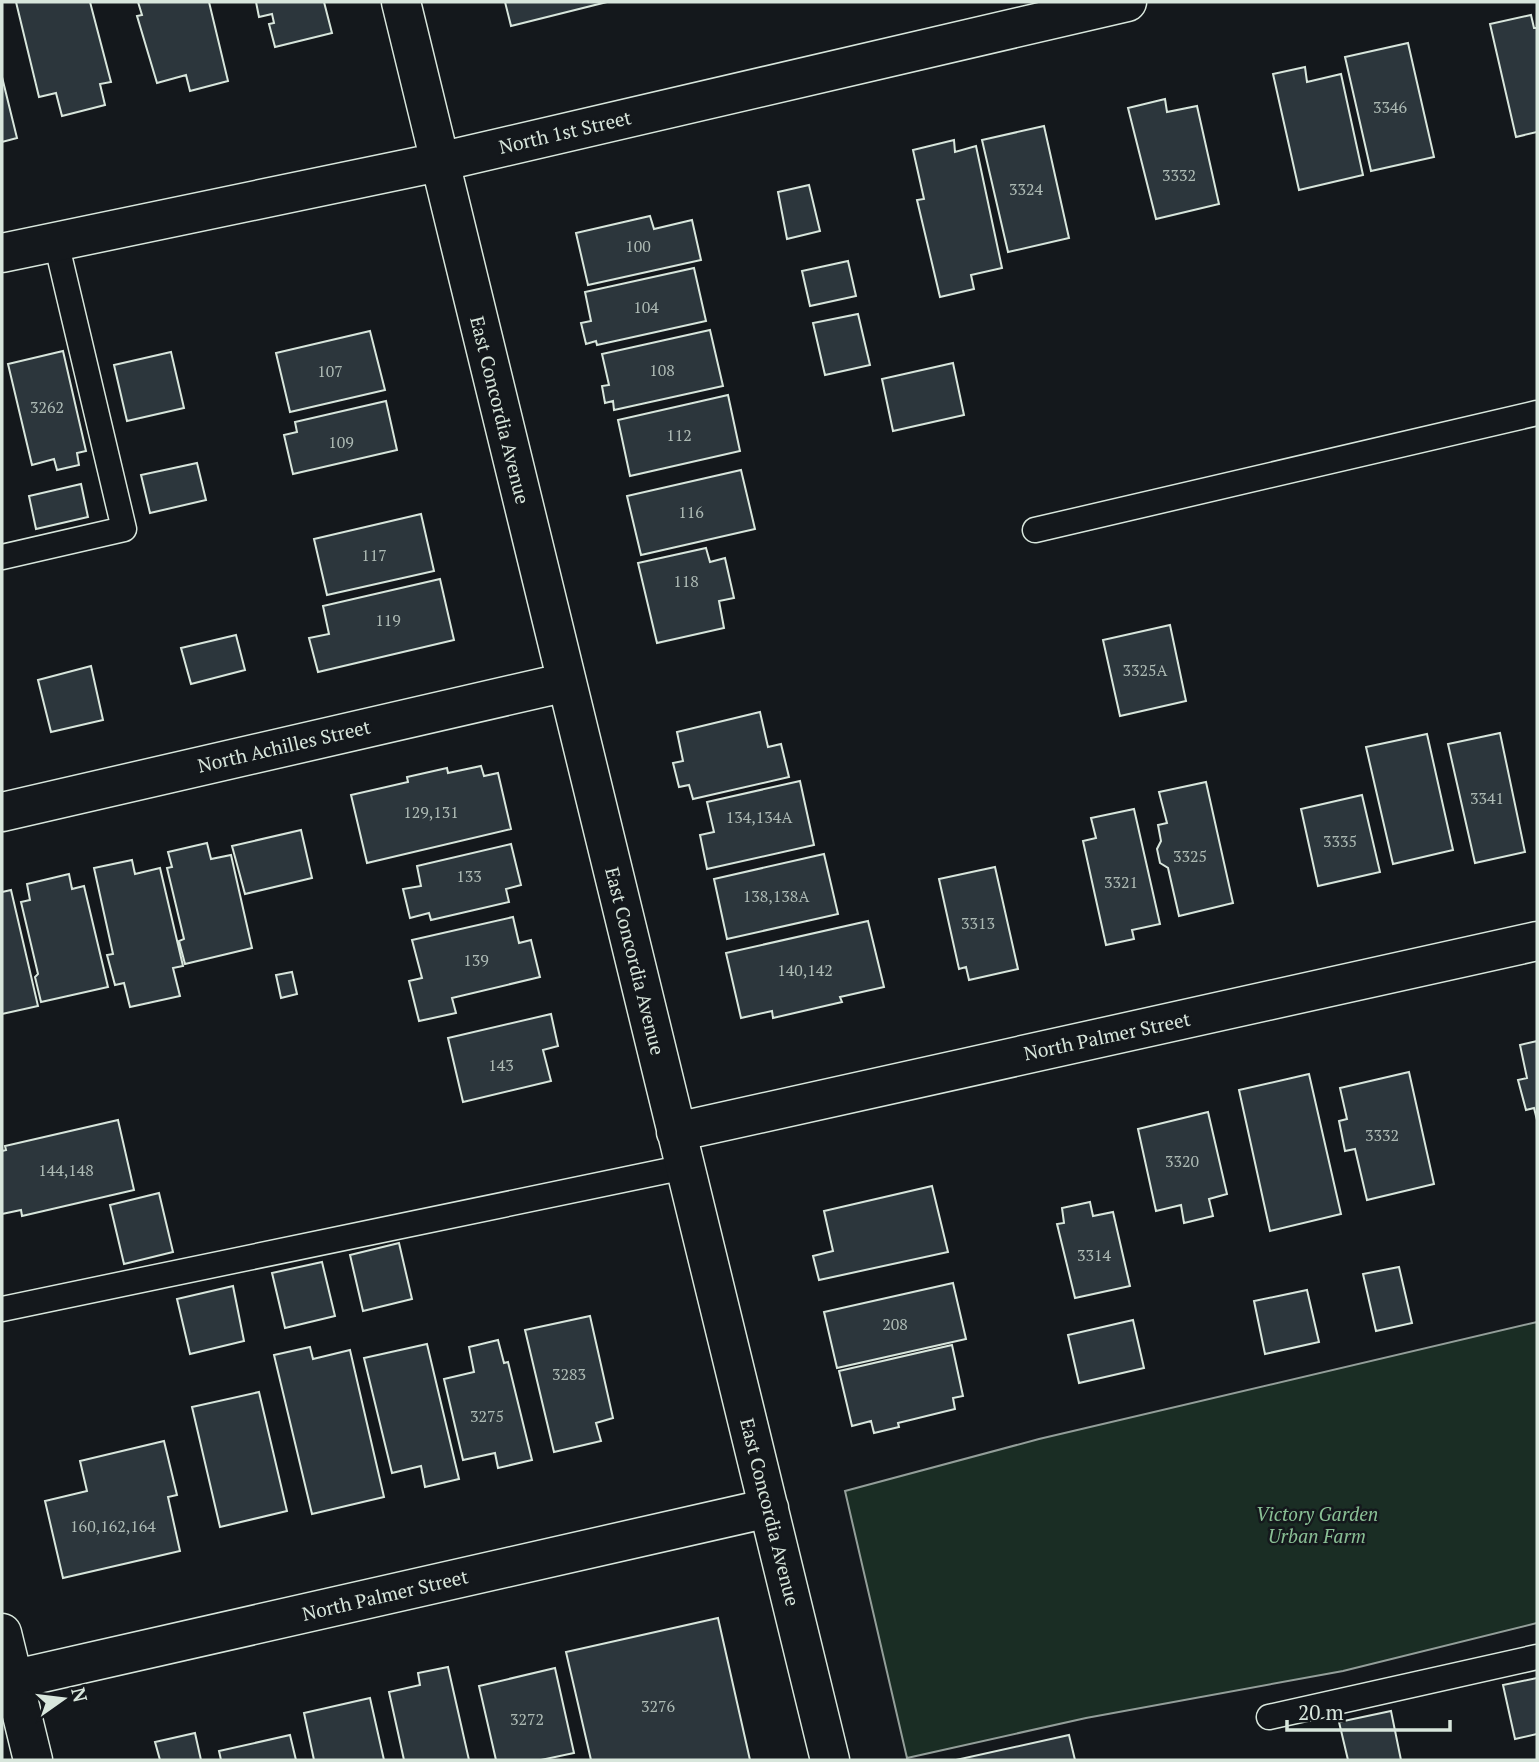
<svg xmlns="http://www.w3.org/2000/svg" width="1539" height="1762" font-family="'PT Serif',serif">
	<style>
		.green { fill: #1a2d24; stroke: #939e99; stroke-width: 2 }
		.building { fill: #2c363c; stroke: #d8e6dc; stroke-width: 2 }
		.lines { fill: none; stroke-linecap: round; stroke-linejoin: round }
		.service-casing { stroke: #d8e6dc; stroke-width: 27 }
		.minor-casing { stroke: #d8e6dc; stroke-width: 41 }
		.service { stroke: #14181c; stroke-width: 24 }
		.minor { stroke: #14181c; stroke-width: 38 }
		.labels { text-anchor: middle; stroke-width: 5; stroke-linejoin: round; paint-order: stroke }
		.number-label { font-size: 16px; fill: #adbab4 }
		.street-label { font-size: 19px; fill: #d8e6dc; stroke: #14181c }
		.park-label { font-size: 19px; font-style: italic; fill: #8ac095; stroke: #14181c }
	</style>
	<rect width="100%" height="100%" fill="#14181c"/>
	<path class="green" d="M 1537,1322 L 1537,1623 L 1343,1671 L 1086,1718 L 907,1758 L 845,1491 L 1039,1439 Z"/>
	<path class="building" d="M 16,2 L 90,2 L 111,82 L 100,84 L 105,105 L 62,116 L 56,93 L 39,97 Z
		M 138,2 L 209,2 L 228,81 L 190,91 L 186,75 L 157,83 L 137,16 L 142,15 Z
		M 256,2 L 324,2 L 332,33 L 275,47 L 269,24 L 274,23 L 272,14 L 259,17 Z
		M 505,2 L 607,2 L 511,26 Z
		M 1531,15 L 1534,28 L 1537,28 L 1537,132 L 1516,137 L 1490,24 Z
		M 1408,43 L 1434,157 L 1371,171 L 1345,57 Z
		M 1305,67 L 1307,82 L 1341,74 L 1363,175 L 1299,190 L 1273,74 Z
		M 2,77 L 17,138 L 2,142 Z
		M 1165,99 L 1167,112 L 1197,106 L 1219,204 L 1156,219 L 1128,108 Z
		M 1044,126 L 1069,238 L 1008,252 L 982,140 Z
		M 954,140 L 955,152 L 976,146 L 1002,268 L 971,275 L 974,289 L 940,297 L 917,200 L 924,199 L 913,150 Z
		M 809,185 L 820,231 L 787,239 L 778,192 Z
		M 650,216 L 654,229 L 692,220 L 701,260 L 588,285 L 576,233 Z
		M 848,261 L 856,296 L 810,306 L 802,271 Z
		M 694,268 L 706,321 L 597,345 L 596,341 L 586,344 L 581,323 L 591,321 L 585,292 Z
		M 858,314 L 870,365 L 825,375 L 813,323 Z
		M 710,330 L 723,386 L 614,410 L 613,401 L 605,403 L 602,386 L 609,385 L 602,354 Z
		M 370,331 L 385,390 L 290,412 L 276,353 Z
		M 63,351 L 86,451 L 77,453 L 79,465 L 57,470 L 54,459 L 32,465 L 8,364 Z
		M 171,352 L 184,408 L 127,421 L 114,365 Z
		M 953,363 L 964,415 L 893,431 L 882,379 Z
		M 728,395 L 740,451 L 630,476 L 618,420 Z
		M 386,401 L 397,450 L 293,474 L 284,435 L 297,432 L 295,422 Z
		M 197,463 L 206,500 L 150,513 L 141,475 Z
		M 741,470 L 755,529 L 641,555 L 627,496 Z
		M 81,484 L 88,517 L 36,529 L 29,496 Z
		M 421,514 L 434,571 L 327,595 L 314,539 Z
		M 706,548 L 710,562 L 725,558 L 734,598 L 719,601 L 724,628 L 657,643 L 638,563 Z
		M 440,579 L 454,640 L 318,672 L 309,638 L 329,634 L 323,606 Z
		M 1170,625 L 1186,701 L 1120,716 L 1103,640 Z
		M 236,635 L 245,670 L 191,684 L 181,648 Z
		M 91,666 L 103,720 L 51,732 L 38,680 Z
		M 760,712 L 768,747 L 781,744 L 789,777 L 693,799 L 689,785 L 679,787 L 673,763 L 683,761 L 677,732 Z
		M 1500,733 L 1525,852 L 1475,863 L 1448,744 Z
		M 1427,734 L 1453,850 L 1393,864 L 1366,747 Z
		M 481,766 L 484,776 L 498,773 L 511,829 L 367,863 L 351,795 L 408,782 L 407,777 L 447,768 L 448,773 Z
		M 800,781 L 814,845 L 707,869 L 700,835 L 714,832 L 707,802 Z
		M 1206,782 L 1233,903 L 1179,916 L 1168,868 L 1160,863 L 1157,849 L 1161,841 L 1158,825 L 1167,823 L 1159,792 Z
		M 1362,795 L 1380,872 L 1318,886 L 1301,809 Z
		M 1134,809 L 1160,924 L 1132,930 L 1134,939 L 1106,945 L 1083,841 L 1096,838 L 1091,818 Z
		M 301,830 L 312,878 L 245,894 L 232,846 Z
		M 207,843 L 211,859 L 231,855 L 252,948 L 185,964 L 179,941 L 184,939 L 167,868 L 172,867 L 168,852 Z
		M 511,844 L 521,885 L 506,889 L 509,902 L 431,920 L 429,913 L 410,918 L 403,889 L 421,886 L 417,866 Z
		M 824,854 L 838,914 L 727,939 L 714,879 Z
		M 132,860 L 135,874 L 160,868 L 183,966 L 173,968 L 180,996 L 130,1007 L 124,983 L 115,985 L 107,955 L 113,954 L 94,868 Z
		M 995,867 L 1018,969 L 969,980 L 966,967 L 959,969 L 939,879 Z
		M 69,874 L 72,889 L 84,886 L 108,987 L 41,1002 L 35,977 L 38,974 L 21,902 L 30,900 L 27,884 Z
		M 11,890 L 38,1006 L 2,1014 L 2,892 Z
		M 513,917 L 519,943 L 531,940 L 540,977 L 452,998 L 456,1013 L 419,1021 L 409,981 L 422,978 L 412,940 Z
		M 868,921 L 884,987 L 840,997 L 842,1002 L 773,1018 L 772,1011 L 741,1018 L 726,953 Z
		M 292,972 L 297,994 L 281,998 L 276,975 Z
		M 551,1014 L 558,1046 L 543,1050 L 551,1081 L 463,1102 L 448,1038 Z
		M 1537,1041 L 1537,1120 L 1534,1108 L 1526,1110 L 1518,1080 L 1527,1078 L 1520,1045 Z
		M 1409,1072 L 1434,1184 L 1367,1200 L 1355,1149 L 1345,1151 L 1339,1121 L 1347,1119 L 1340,1088 Z
		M 1309,1074 L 1341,1214 L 1270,1231 L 1239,1090 Z
		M 1208,1112 L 1227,1194 L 1209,1199 L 1213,1216 L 1184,1223 L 1181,1205 L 1156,1211 L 1138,1129 Z
		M 118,1120 L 134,1190 L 22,1216 L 21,1210 L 2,1214 L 2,1151 L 6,1150 L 5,1146 Z
		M 932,1186 L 948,1252 L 819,1280 L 813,1256 L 833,1251 L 824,1211 Z
		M 159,1193 L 173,1252 L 124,1264 L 110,1205 Z
		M 1090,1202 L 1093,1216 L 1113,1212 L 1130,1286 L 1075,1298 L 1057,1224 L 1064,1223 L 1062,1208 Z
		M 399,1243 L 412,1299 L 363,1311 L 350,1255 Z
		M 322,1262 L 335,1316 L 285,1328 L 272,1273 Z
		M 1399,1267 L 1412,1323 L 1376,1331 L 1363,1274 Z
		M 953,1283 L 966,1339 L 837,1368 L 824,1312 Z
		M 233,1286 L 244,1341 L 190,1354 L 177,1299 Z
		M 1307,1290 L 1319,1342 L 1265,1354 L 1254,1301 Z
		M 590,1316 L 613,1418 L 596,1423 L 601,1441 L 554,1452 L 525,1330 Z
		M 1133,1320 L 1144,1368 L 1079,1383 L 1068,1335 Z
		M 498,1340 L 504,1363 L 508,1362 L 532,1460 L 498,1468 L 495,1453 L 463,1460 L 444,1379 L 474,1372 L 469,1347 Z
		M 427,1344 L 459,1479 L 425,1487 L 421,1466 L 392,1473 L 364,1358 Z
		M 952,1345 L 963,1396 L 953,1398 L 955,1409 L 898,1423 L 899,1427 L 874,1433 L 871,1421 L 852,1426 L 839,1371 Z
		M 310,1347 L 313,1359 L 350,1350 L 384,1497 L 312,1514 L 274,1355 Z
		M 259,1392 L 287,1511 L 220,1527 L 192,1407 Z
		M 164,1441 L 177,1495 L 168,1497 L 180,1551 L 63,1578 L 45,1501 L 87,1491 L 80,1461 Z
		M 718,1618 L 750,1760 L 591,1760 L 566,1652 Z
		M 448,1667 L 469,1760 L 404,1760 L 389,1692 L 420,1685 L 418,1673 Z
		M 555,1668 L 574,1753 L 541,1760 L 496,1760 L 479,1686 Z
		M 1537,1678 L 1537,1734 L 1515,1739 L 1503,1685 Z
		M 370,1698 L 384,1760 L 314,1760 L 304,1713 Z
		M 1391,1711 L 1401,1760 L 1348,1760 L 1339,1722 Z
		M 195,1733 L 201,1760 L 160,1760 L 155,1742 Z
		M 290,1735 L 296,1760 L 221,1760 L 219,1751 Z
		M 1069,1735 L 1075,1760 L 956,1760 Z"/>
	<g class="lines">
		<g class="service-casing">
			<path id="service" d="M 1035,530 L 1537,413
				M 2,557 L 124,529 L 56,242
				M 2,1309 L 685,1167
				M 1269,1717 L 1537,1657"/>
		</g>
		<g class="minor-casing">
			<path id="minor" d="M 401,2 L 830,1760
				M 2,253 L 439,162 L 1127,2
				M 2,812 L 567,682
				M 676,1132 L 1537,941
				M 2,1633 L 33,1760
				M 2,1682 L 769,1508"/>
		</g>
		<use href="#service" class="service"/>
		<use href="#minor" class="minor"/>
	</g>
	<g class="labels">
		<g class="number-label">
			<text x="1390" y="113">3346</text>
			<text x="1179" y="181">3332</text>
			<text x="1026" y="195">3324</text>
			<text x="638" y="252">100</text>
			<text x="646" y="313">104</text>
			<text x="662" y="376">108</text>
			<text x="330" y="377">107</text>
			<text x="47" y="413">3262</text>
			<text x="679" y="441">112</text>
			<text x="341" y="448">109</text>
			<text x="691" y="518">116</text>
			<text x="374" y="561">117</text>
			<text x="686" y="587">118</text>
			<text x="388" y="626">119</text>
			<text x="1145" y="676">3325A</text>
			<text x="1487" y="804">3341</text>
			<text x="431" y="818">129,131</text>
			<text x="759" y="823">134,134A</text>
			<text x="1340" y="847">3335</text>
			<text x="1190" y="862">3325</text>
			<text x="469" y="882">133</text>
			<text x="1121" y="888">3321</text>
			<text x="776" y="902">138,138A</text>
			<text x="978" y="929">3313</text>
			<text x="476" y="966">139</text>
			<text x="805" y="976">140,142</text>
			<text x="501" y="1071">143</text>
			<text x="1382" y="1141">3332</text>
			<text x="1182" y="1167">3320</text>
			<text x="66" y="1176">144,148</text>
			<text x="1094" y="1261">3314</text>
			<text x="895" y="1330">208</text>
			<text x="569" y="1380">3283</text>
			<text x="487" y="1422">3275</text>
			<text x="113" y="1532">160,162,164</text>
			<text x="658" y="1712">3276</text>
			<text x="527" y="1725">3272</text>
		</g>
		<g class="street-label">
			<text transform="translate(565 132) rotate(-13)" y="7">North 1st Street</text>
			<text transform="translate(500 410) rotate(76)" y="7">East Concordia Avenue</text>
			<text transform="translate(284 746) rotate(-13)" y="7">North Achilles Street</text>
			<text transform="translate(635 961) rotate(76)" y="7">East Concordia Avenue</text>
			<text transform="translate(1107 1036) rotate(-12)" y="7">North Palmer Street</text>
			<text transform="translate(770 1512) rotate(76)" y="7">East Concordia Avenue</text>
			<text transform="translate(385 1595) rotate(-13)" y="7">North Palmer Street</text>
		</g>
		<g class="park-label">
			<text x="1317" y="1521">Victory Garden<tspan x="1317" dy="22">Urban Farm</tspan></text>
		</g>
	</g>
	<rect width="1539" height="1762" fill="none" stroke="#d8e6dc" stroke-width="7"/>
	<g transform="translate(63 1699) rotate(76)" stroke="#14181c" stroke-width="5" paint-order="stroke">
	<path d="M0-5L12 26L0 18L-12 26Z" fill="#d8e6dc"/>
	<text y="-10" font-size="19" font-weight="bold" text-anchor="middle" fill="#d8e6dc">N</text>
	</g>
	<path d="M1287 1720v10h163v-10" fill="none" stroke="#d8e6dc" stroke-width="3.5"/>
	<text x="1298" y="1720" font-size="21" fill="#d8e6dc" stroke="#14181c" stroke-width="5" paint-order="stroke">20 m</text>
</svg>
